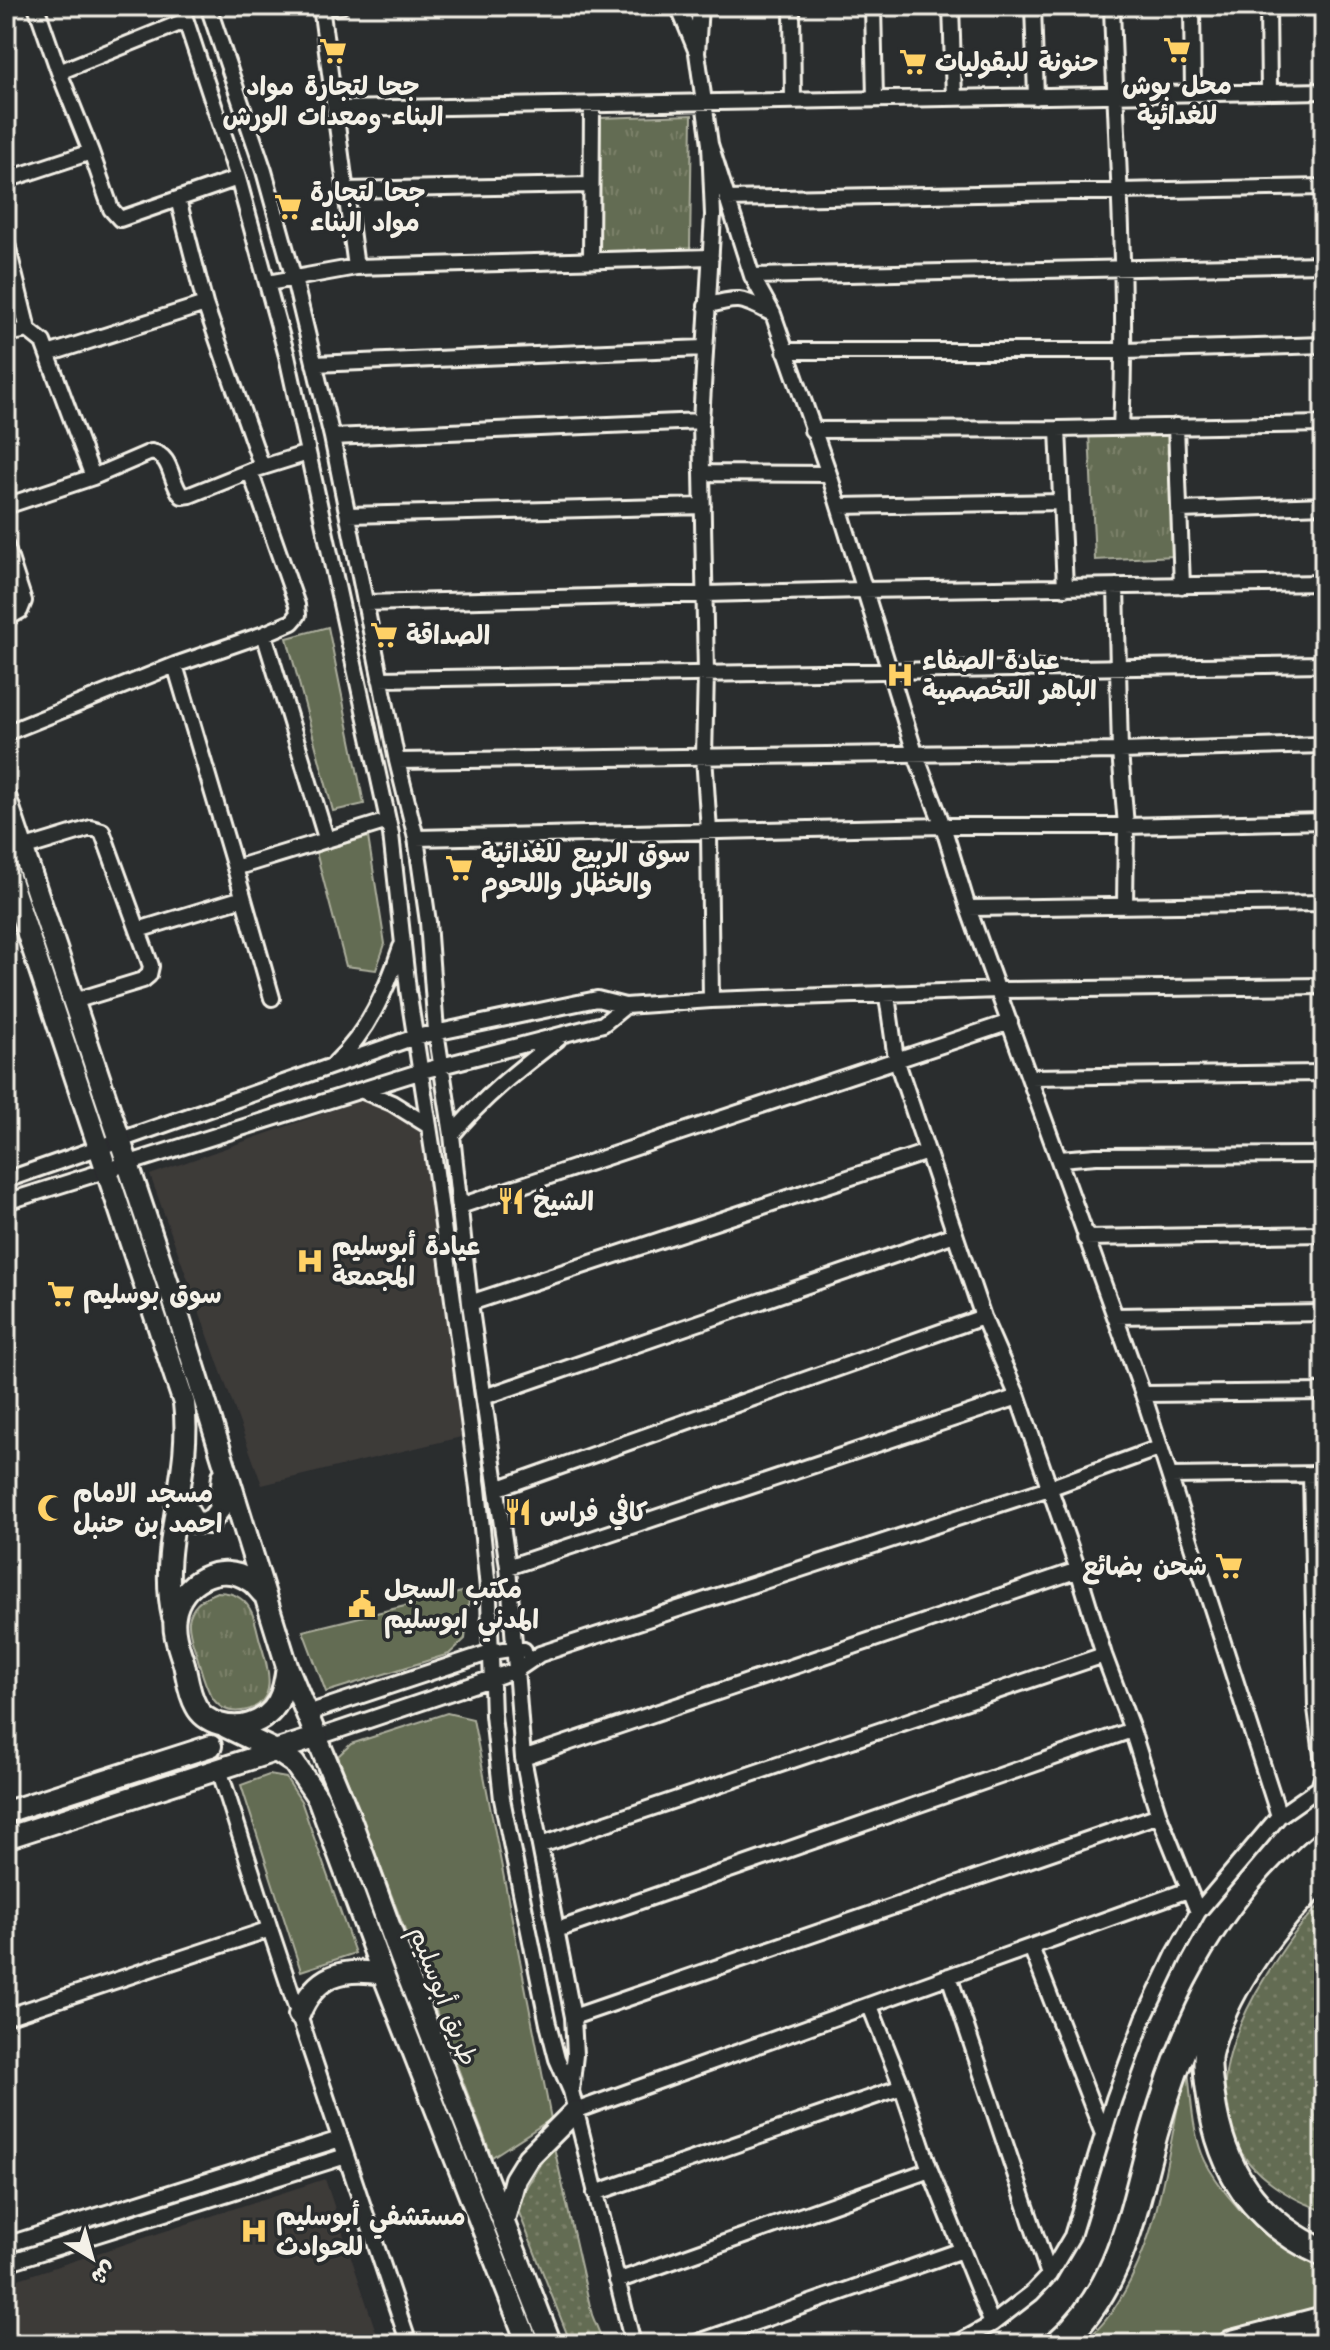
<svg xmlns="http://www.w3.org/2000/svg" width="1330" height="2350" font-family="Kalam,'Playpen Sans Arabic',sans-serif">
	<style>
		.built { fill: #3d3a39 }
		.grass { fill: url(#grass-dots); stroke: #acae9d; stroke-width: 2 }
		.park { fill: url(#park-tufts); stroke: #acae9d; stroke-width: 2 }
		.garden { fill: #646c52; stroke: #acae9d; stroke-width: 2 }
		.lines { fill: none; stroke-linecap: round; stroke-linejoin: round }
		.street-casing { stroke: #f4f1e8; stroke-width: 20 }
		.secondary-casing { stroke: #f4f1e8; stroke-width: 26 }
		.highway-casing { stroke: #f4f1e8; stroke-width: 32 }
		.street { stroke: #2a2d2e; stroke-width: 14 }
		.secondary { stroke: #2a2d2e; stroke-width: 20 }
		.highway { stroke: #2a2d2e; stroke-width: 26 }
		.labels { text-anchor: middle; stroke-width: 7; stroke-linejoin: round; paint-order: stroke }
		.poi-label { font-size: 26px; font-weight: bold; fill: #f4f1e8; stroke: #2a2d2e; text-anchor: start }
		.street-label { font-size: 26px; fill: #f4f1e8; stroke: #2a2d2e }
	</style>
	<defs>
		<pattern id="grass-dots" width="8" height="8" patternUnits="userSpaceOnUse" patternTransform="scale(2)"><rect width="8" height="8" fill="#646c52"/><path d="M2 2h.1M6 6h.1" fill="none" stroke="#7b816b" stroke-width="1.8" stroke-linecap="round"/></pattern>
		<pattern id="park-tufts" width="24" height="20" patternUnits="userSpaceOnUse" patternTransform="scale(2)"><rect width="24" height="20" fill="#646c52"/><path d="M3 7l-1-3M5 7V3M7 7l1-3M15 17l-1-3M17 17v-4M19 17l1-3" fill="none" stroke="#7b816b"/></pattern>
	</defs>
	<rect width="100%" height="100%" fill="#2a2d2e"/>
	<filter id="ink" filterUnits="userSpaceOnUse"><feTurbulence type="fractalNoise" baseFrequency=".0125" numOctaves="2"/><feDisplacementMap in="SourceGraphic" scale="16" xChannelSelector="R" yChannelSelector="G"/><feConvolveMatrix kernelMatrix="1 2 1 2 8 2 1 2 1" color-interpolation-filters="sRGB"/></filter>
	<g filter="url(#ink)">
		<path class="built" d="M 366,1098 L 396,1104 L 422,1128 L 461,1437 L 262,1485 L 150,1175 Z
			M 325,2179 L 380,2344 L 6,2344 L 6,2283 Z"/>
		<path class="grass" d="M 1324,1902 L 1324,2211 C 1200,2165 1205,2073 1267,1974 C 1283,1949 1301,1921 1324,1902 Z
			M 553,2143 L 592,2315 L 604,2344 L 571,2344 L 518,2210 L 527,2186 Z"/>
		<path class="park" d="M 692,115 L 690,249 L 600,254 L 599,118 Z
			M 1168,428 L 1174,556 L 1095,560 L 1089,432 Z
			M 217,1592 C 225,1592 233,1593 240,1598 C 254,1607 256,1627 260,1641 C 268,1667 281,1705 242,1711 C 210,1716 204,1679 197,1656 C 194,1646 188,1632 189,1621 C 191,1605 204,1597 217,1592 Z"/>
		<path class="garden" d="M 328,627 L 364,804 L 333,811 L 287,638 Z
			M 368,837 L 385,944 L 376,970 L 346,966 L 316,852 Z
			M 470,1590 L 465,1639 L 449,1654 L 326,1692 L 303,1631 Z
			M 447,1713 L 473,1719 L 551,2119 L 492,2157 L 338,1756 L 351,1744 Z
			M 269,1775 L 286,1778 L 301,1801 L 355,1953 L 301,1971 L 241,1785 Z
			M 1187,2062 C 1191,2092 1191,2125 1202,2154 C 1208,2170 1218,2182 1228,2196 C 1259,2235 1279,2243 1324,2261 L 1324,2305 L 1198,2344 L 1083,2344 C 1091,2335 1101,2327 1108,2317 C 1162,2245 1167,2147 1187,2062 Z"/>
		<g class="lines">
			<g class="street-casing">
				<path id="street" d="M 36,6 L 59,72
					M 181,6 L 238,178 L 287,356 L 391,834 L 408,990 L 435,1165 L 478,1488 L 489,1599 L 493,1715 L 502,1799 L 548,2024 L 557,2059 L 571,2091 L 633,2344
					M 208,6 L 264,171 L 294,279 L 332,437 L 397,761 L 416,838 L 428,922 L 436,1031 L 452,1135 L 470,1303 L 508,1567 L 523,1758 L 573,2017 L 575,2055 L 571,2091
					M 321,6 L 356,267
					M 678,6 L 696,50
					M 700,6 L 697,53 L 710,144 L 713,215 L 701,421 L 706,673 L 704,756 L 709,831 L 711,1000
					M 792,6 L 793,101
					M 873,6 L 875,99
					M 951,6 L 954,98
					M 1033,6 L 1036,97
					M 1112,6 C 1116,147 1128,287 1121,428
					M 1192,6 L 1193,93
					M 1268,6 L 1269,92
					M 321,7 L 341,6
					M 335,109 L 1324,91
					M 710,144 L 752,276 L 773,314 L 829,474 L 915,753 L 943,826 L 968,908 L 1143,1394 L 1279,1816
					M 91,152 L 59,72 L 185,21
					M 6,180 L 91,152 L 111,209 L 120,219 L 238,178
					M 345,190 L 591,185
					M 178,199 L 205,304
					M 727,199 L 1324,187
					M 6,240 L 28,330
					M 591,260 L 592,105
					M 752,276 L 1324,264
					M 268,283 L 356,267 L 711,257
					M 706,306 C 741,296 741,298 773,314
					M 6,334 L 28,330 L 43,342 L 93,477
					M 785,351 L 1125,351 L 1324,345
					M 48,354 L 205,304 L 262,467
					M 314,364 L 704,348
					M 1176,426 L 1182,586
					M 1058,429 L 1065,588
					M 812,430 L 1058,429 L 1324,424
					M 332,437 L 701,421
					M 703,473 L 829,474
					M 6,506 L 93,477 L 151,452 C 173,455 169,481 182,496 L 190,495 L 250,471
					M 839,506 L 1061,502
					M 1180,510 L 1324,505
					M 348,515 L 703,506
					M 6,546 L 24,601 L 20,611 L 6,619
					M 1116,586 L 1120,751 L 1126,826 L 1125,905
					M 365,603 L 863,590 L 1324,583
					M 264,634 L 292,622 L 298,615 L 297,605 L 250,471 L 308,453
					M 380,679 L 1324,664
					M 6,733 L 175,665
					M 397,761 L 1120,751 L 1324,745
					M 416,838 L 943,826 L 1126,826 L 1324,821
					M 22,849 L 91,828 L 102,831 L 151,966 L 149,975 L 143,980 L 74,1001
					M 235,868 L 175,665 L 264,634 L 326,838
					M 968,908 L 1324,903
					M 138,930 L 243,898
					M 887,996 L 896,1059 L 983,1317 L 1018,1397 L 1078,1570 L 1104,1655 L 1132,1730 L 1159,1815 L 1198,1912
					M 272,998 L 235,868 L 388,821
					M 335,1063 C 368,1032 387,989 401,947
					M 1030,1077 L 1324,1073
					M 363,1091 L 392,1103 L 429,1126
					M 452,1135 C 482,1098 520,1068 558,1039
					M 1060,1159 L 1096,1156 L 1324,1155
					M 6,1180 L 415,1037 L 597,999 L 625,1006 L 711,1000 L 999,990 L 1324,986
					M 6,1202 L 422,1071 L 603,1024 L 625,1006
					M 460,1206 L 1010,1022
					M 1085,1238 L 1324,1234
					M 470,1303 L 927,1152
					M 1115,1316 L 1324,1313
					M 1143,1394 L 1324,1392
					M 484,1397 L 955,1234
					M 1311,1474 L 1316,1708 L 1324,1771
					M 1170,1476 L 1324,1474
					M 499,1488 L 983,1317
					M 508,1567 L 1018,1397
					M 308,1713 L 491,1652 L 516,1648 L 524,1650
					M 318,1737 L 493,1678 L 518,1669 L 540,1654 L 1049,1488 L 1159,1448
					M 523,1758 L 1078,1570
					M 219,1769 L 270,1929 L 409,2344
					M 541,1845 L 1104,1655
					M 557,1930 L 1132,1730
					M 1031,1947 L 1103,2134
					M 949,1976 L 1049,2275
					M 870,2006 L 902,2087 L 930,2170 L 992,2324
					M 6,2017 L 270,1929
					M 573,2017 L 1159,1815
					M 575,2111 L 1188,1890
					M 595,2193 L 902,2087
					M 6,2245 L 340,2139
					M 6,2263 L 346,2156
					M 617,2281 L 930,2170
					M 693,2344 L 962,2250
					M 956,2344 L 992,2324 L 1032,2293 L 1049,2275 L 1072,2236 L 1114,2099 L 1144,2018 L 1174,1955 L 1198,1912 L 1279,1816 L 1319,1788 L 1324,1771"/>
			</g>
			<g class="secondary-casing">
				<path id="secondary" d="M 6,799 L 177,1311 L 287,1666 C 284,1693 278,1715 250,1724 C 232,1730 205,1724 196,1706 C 189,1694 187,1677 184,1664 C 179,1649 172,1631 175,1616 C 180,1582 220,1560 250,1581 C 255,1584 259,1590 263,1594
					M 6,868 L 184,1403 C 193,1475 157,1546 173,1617
					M 180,1497 L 194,1522 L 209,1523 L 219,1510 L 223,1476
					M 287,1666 L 348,1813 L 401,1958 L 551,2344
					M 226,1727 L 276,1751 L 294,1763 L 318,1798 L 383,1974 L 528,2344
					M 6,1812 L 211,1746
					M 6,1838 L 318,1737
					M 299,2015 C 315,1975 342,1967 383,1974
					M 503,2223 L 515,2179 L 528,2158 L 575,2111"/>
			</g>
			<g class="highway-casing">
				<path id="highway" d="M 1324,1876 C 1276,1918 1223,1991 1208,2054 C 1206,2067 1209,2084 1211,2097 C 1221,2171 1255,2222 1324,2253
					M 1058,2344 C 1122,2289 1133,2209 1154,2133 C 1186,2020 1234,1922 1324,1844
					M 1232,2344 L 1324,2320"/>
			</g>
			<use href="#street" class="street"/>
			<use href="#secondary" class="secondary"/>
			<use href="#highway" class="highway"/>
		</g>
	</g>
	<defs>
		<g id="supermarket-bare" transform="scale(2.16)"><path d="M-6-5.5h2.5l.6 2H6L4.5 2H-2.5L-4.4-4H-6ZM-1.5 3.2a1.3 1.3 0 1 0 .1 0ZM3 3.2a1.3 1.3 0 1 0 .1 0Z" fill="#ffd166" stroke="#2a2d2e" stroke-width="2.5" paint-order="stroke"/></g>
		<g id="hospital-bare" transform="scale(2.16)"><path d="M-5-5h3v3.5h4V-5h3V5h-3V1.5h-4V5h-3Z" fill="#ffd166" stroke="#2a2d2e" stroke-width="2.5" paint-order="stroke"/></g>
		<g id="restaurant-bare" transform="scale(2.16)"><path d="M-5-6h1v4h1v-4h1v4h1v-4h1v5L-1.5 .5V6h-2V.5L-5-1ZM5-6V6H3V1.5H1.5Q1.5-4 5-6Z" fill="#ffd166" stroke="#2a2d2e" stroke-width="2.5" paint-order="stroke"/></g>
		<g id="mosque-bare" transform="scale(2.16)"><path d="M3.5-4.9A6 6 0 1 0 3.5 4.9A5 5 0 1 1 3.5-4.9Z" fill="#ffd166" stroke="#2a2d2e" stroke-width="2.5" paint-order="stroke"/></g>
		<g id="civic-bare" transform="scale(2.16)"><path d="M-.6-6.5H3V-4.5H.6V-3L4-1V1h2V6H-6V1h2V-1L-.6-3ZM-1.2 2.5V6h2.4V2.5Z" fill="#ffd166" stroke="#2a2d2e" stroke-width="2.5" paint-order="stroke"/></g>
	</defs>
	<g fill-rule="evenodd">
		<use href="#supermarket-bare" x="1177" y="50"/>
		<use href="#supermarket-bare" x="333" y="51"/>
		<use href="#supermarket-bare" x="913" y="62"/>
		<use href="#supermarket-bare" x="288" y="207"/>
		<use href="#supermarket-bare" x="384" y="635"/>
		<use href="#hospital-bare" x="900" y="675"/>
		<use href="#supermarket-bare" x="459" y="868"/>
		<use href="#restaurant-bare" x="511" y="1201"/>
		<use href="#hospital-bare" x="310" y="1261"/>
		<use href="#supermarket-bare" x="61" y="1294"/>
		<use href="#mosque-bare" x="51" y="1508"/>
		<use href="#restaurant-bare" x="518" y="1512"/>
		<use href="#supermarket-bare" x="1229" y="1566"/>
		<use href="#civic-bare" x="362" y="1604"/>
		<use href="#hospital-bare" x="254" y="2231"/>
	</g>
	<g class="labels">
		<g class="poi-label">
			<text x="935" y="71">حنونة للبقوليات</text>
			<text x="1177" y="94" text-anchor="middle">محل بوش<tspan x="1177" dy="30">للغدائية</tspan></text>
			<text x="333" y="95" text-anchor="middle">جحا لتجارة مواد<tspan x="333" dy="30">البناء ومعدات الورش</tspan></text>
			<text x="310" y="201">جحا لتجارة<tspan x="310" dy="30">مواد البناء</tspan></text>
			<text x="406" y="644">الصداقة</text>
			<text x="922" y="669">عيادة الصفاء<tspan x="922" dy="30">الباهر التخصصية</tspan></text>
			<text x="481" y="862">سوق الربيع للغذائية<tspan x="481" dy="30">والخظار واللحوم</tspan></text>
			<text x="533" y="1210">الشيخ</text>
			<text x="332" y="1255">عيادة أبوسليم<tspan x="332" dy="30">المجمعة</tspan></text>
			<text x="83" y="1303">سوق بوسليم</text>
			<text x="73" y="1502">مسجد الامام<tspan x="73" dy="30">احمد بن حنبل</tspan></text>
			<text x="540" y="1521">كافي فراس</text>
			<text x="1207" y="1575" text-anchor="end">شحن بضائع</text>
			<text x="384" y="1598">مكتب السجل<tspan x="384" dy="30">المدني ابوسليم</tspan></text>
			<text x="276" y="2225">مستشفي أبوسليم<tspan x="276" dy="30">للحوادث</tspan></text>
		</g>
		<g class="street-label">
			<text transform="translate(444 1996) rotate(69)" y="9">طريق أبوسليم</text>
		</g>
	</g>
	<rect width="1330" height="2350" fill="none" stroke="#2a2d2e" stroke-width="32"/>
	<rect x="16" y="16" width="1298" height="2318" fill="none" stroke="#f4f1e8" stroke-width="3" filter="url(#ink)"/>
	<g transform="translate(92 2258) rotate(143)" stroke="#2a2d2e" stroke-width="6" paint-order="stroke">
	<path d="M0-6L14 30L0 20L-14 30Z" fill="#f4f1e8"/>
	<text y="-12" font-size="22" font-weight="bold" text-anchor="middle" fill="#f4f1e8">ش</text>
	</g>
</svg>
